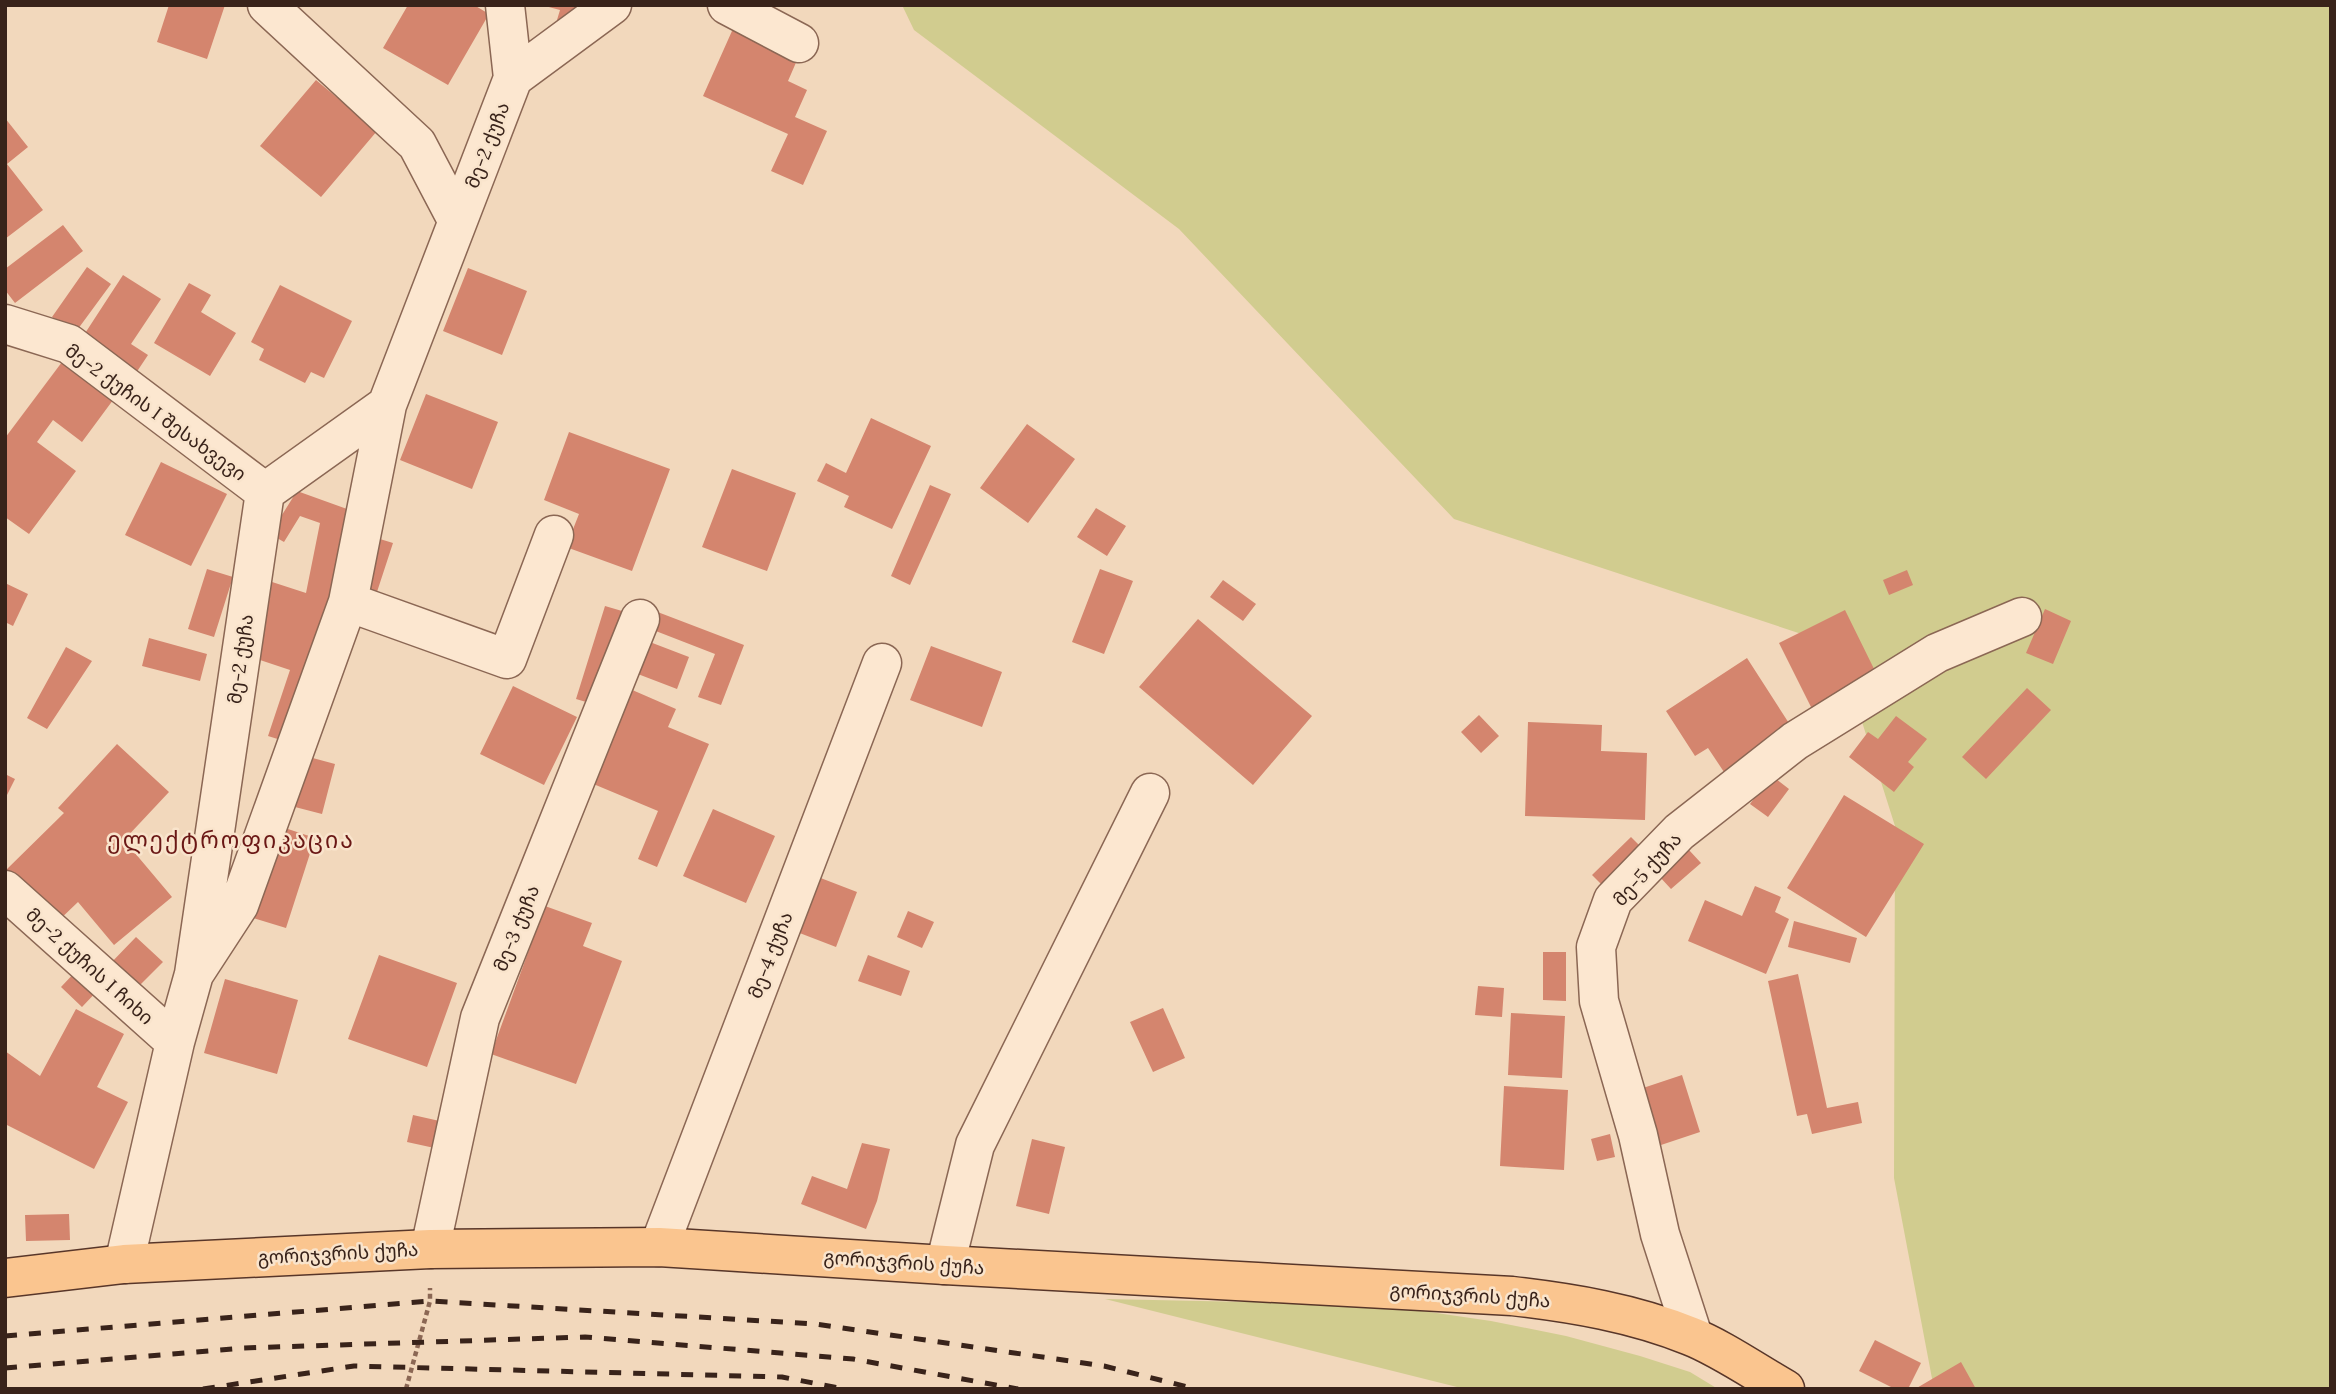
<svg xmlns="http://www.w3.org/2000/svg" width="2336" height="1394" font-family="Lora,'Noto Sans Georgian',serif">
	<style>
		.green { fill: #d1cc8f }
		.building { fill: #d4856e }
		.lines { fill: none; stroke-linecap: round; stroke-linejoin: round }
		.minor-casing { stroke: #8b6754; stroke-width: 41 }
		.major-casing { stroke: #583629; stroke-width: 41 }
		.path { stroke: #8b6754; stroke-width: 4.5; stroke-dasharray: 5 3.5; stroke-linecap: butt }
		.minor { stroke: #fce7d0; stroke-width: 38 }
		.major { stroke: #fac58f; stroke-width: 38 }
		.rail { stroke: #39231a; stroke-width: 5; stroke-dasharray: 12 12; stroke-linecap: butt }
		.labels { text-anchor: middle; stroke-width: 5; stroke-linejoin: round; paint-order: stroke }
		.street-label { font-size: 19px; fill: #39231a; stroke: #f9e4cc }
		.quarter-label { font-size: 23px; letter-spacing: 2px; fill: #6a1715; stroke: #f9e4cc }
	</style>
	<rect width="100%" height="100%" fill="#f2d8bc"/>
	<path class="green" d="M 902,5 L 2331,5 L 2331,1389 L 1934,1389 L 1894,1178 L 1895,826 L 1838,646 L 1454,519 L 1179,229 L 914,30 Z
		M 1105,1299 L 1340,1304 L 1416,1310 L 1491,1321 L 1566,1336 L 1640,1356 L 1690,1372 L 1718,1389 L 1465,1389 Z"/>
	<path class="building" d="M 169,5 L 225,5 L 207,59 L 157,42 Z
		M 408,5 L 474,5 L 489,14 L 448,85 L 383,48 Z
		M 587,5 L 568,23 L 557,20 L 560,10 L 545,6 Z
		M 736,22 L 801,51 L 788,81 L 807,90 L 795,117 L 827,131 L 803,185 L 771,171 L 788,134 L 703,96 Z
		M 316,80 L 377,131 L 321,197 L 260,146 Z
		M 5,118 L 28,147 L 7,164 L 43,210 L 5,239 Z
		M 63,225 L 83,251 L 15,303 L 5,290 L 5,269 Z
		M 87,267 L 111,284 L 75,333 L 52,317 Z
		M 468,268 L 527,291 L 502,355 L 443,331 Z
		M 123,275 L 161,299 L 131,344 L 148,355 L 134,376 L 80,341 Z
		M 189,283 L 211,295 L 201,312 L 236,333 L 210,376 L 154,343 Z
		M 280,285 L 352,321 L 324,378 L 311,372 L 305,383 L 259,360 L 264,349 L 251,342 Z
		M 65,358 L 116,396 L 82,442 L 53,420 L 37,442 L 76,471 L 29,534 L 5,517 L 5,438 Z
		M 426,394 L 498,422 L 472,489 L 400,460 Z
		M 871,418 L 931,446 L 892,529 L 844,507 L 849,496 L 817,481 L 826,463 L 846,473 Z
		M 1027,424 L 1075,459 L 1028,523 L 980,488 Z
		M 569,432 L 670,469 L 632,571 L 566,547 L 579,514 L 544,500 Z
		M 161,462 L 227,494 L 191,566 L 125,535 Z
		M 732,469 L 796,493 L 767,571 L 702,547 Z
		M 930,485 L 951,494 L 910,585 L 891,576 Z
		M 297,491 L 347,509 L 330,600 L 284,741 L 268,736 L 290,670 L 245,655 L 269,581 L 306,593 L 320,523 L 300,516 L 284,542 L 270,534 Z
		M 1096,508 L 1126,526 L 1107,556 L 1077,537 Z
		M 370,536 L 393,543 L 375,598 L 353,591 Z
		M 207,569 L 233,577 L 214,637 L 188,629 Z
		M 1100,569 L 1133,581 L 1104,654 L 1072,642 Z
		M 1907,570 L 1913,585 L 1889,595 L 1883,580 Z
		M 1223,580 L 1256,604 L 1243,621 L 1210,597 Z
		M 5,583 L 28,594 L 13,626 L 5,622 Z
		M 605,606 L 622,611 L 593,704 L 576,699 Z
		M 2045,609 L 2071,621 L 2053,664 L 2026,653 Z
		M 1845,610 L 1879,679 L 1813,711 L 1779,643 Z
		M 655,611 L 744,645 L 721,705 L 698,697 L 715,654 L 648,628 Z
		M 1198,619 L 1312,716 L 1253,785 L 1139,687 Z
		M 149,638 L 207,654 L 200,681 L 142,666 Z
		M 642,639 L 689,657 L 677,689 L 630,671 Z
		M 931,646 L 1002,672 L 982,727 L 910,700 Z
		M 66,647 L 92,661 L 47,729 L 27,718 Z
		M 1747,658 L 1794,731 L 1726,775 L 1708,748 L 1695,756 L 1666,711 Z
		M 513,686 L 577,717 L 544,785 L 480,754 Z
		M 2027,688 L 2051,710 L 1986,779 L 1962,757 Z
		M 630,689 L 676,709 L 668,727 L 709,744 L 657,867 L 638,859 L 658,811 L 591,783 Z
		M 1479,715 L 1499,736 L 1481,753 L 1461,732 Z
		M 1896,716 L 1927,739 L 1908,762 L 1914,767 L 1894,792 L 1849,757 L 1868,732 L 1878,739 Z
		M 1528,722 L 1602,725 L 1601,751 L 1647,753 L 1645,820 L 1525,816 Z
		M 117,744 L 169,792 L 124,840 L 172,897 L 114,945 L 78,902 L 55,924 L 5,871 L 64,813 L 58,808 Z
		M 309,757 L 335,764 L 322,814 L 295,807 Z
		M 5,774 L 15,779 L 5,799 Z
		M 1771,775 L 1789,789 L 1768,817 L 1750,804 Z
		M 1844,795 L 1924,844 L 1866,937 L 1787,888 Z
		M 713,809 L 775,836 L 746,903 L 683,876 Z
		M 279,826 L 315,838 L 286,928 L 250,917 Z
		M 1631,837 L 1651,857 L 1612,895 L 1592,875 Z
		M 1689,850 L 1701,863 L 1671,889 L 1659,876 Z
		M 818,877 L 857,892 L 836,947 L 797,932 Z
		M 1755,886 L 1781,897 L 1775,912 L 1789,919 L 1766,974 L 1688,941 L 1705,900 L 1742,916 Z
		M 545,906 L 592,923 L 583,946 L 622,961 L 576,1084 L 491,1054 Z
		M 908,911 L 934,922 L 922,948 L 897,937 Z
		M 1794,921 L 1857,938 L 1850,963 L 1788,947 Z
		M 136,937 L 163,962 L 133,992 L 107,967 Z
		M 1543,952 L 1566,952 L 1566,1001 L 1543,1000 Z
		M 379,955 L 457,983 L 427,1067 L 348,1039 Z
		M 868,955 L 910,971 L 901,996 L 858,981 Z
		M 79,968 L 100,988 L 82,1007 L 61,987 Z
		M 1798,974 L 1827,1108 L 1858,1102 L 1862,1123 L 1812,1134 L 1807,1114 L 1797,1116 L 1768,981 Z
		M 225,979 L 298,1000 L 277,1074 L 204,1053 Z
		M 1478,986 L 1504,988 L 1502,1017 L 1475,1015 Z
		M 1163,1008 L 1185,1058 L 1153,1072 L 1130,1022 Z
		M 76,1009 L 124,1034 L 97,1087 L 128,1102 L 94,1169 L 5,1124 L 5,1051 L 40,1076 Z
		M 1511,1013 L 1565,1016 L 1562,1078 L 1508,1075 Z
		M 1682,1075 L 1700,1132 L 1655,1147 L 1637,1090 Z
		M 1504,1086 L 1568,1090 L 1564,1170 L 1500,1166 Z
		M 413,1115 L 444,1122 L 439,1149 L 407,1142 Z
		M 1610,1134 L 1615,1157 L 1597,1161 L 1591,1139 Z
		M 1032,1139 L 1065,1147 L 1049,1214 L 1016,1206 Z
		M 862,1143 L 890,1149 L 877,1201 L 866,1229 L 801,1204 L 812,1176 L 847,1189 Z
		M 69,1214 L 70,1240 L 26,1241 L 25,1215 Z
		M 1875,1340 L 1921,1363 L 1908,1389 L 1895,1389 L 1859,1371 Z
		M 1961,1362 L 1976,1389 L 1915,1389 Z"/>
	<g class="lines">
		<g class="minor-casing">
			<path id="minor" d="M 267,5 L 417,144 L 457,220
				M 505,5 L 513,78
				M 727,5 L 799,43
				M 5,324 L 69,344 L 265,492
				M 348,602 L 507,659 L 554,535
				M 5,890 L 175,1042
				M 194,974 L 239,905 L 348,602 L 387,405 L 513,78 L 612,5
				M 659,1247 L 882,663
				M 430,1249 L 480,1018 L 640,619
				M 124,1264 L 175,1042 L 194,974 L 265,492 L 387,405
				M 945,1265 L 975,1145 L 1150,793
				M 1693,1336 L 1660,1234 L 1638,1135 L 1599,1001 L 1596,947 L 1613,900 L 1679,832 L 1795,741 L 1937,653 L 2022,617"/>
		</g>
		<g class="major-casing">
			<path id="major" d="M 5,1278 L 124,1264 L 430,1249 L 659,1247 L 945,1265 L 1512,1296 C 1573,1303 1633,1313 1690,1336 C 1719,1347 1757,1373 1785,1389"/>
		</g>
		<path class="path" d="M 406,1389 L 430,1301 L 430,1288"/>
		<use href="#minor" class="minor"/>
		<use href="#major" class="major"/>
		<path class="rail" d="M 5,1336 L 430,1301 L 815,1324 L 1104,1366 L 1196,1389
			M 5,1368 L 243,1348 L 585,1337 L 853,1359 L 1018,1389
			M 203,1389 L 354,1366 L 782,1377 L 844,1389"/>
	</g>
	<g class="labels">
		<g class="street-label">
			<text transform="translate(487 145) rotate(-69)" y="7">მე-2 ქუჩა</text>
			<text transform="translate(156 412) rotate(36)" y="7">მე-2 ქუჩის I შესახვევი</text>
			<text transform="translate(240 659) rotate(-82)" y="7">მე-2 ქუჩა</text>
			<text transform="translate(1647 869) rotate(-48)" y="7">მე-5 ქუჩა</text>
			<text transform="translate(516 928) rotate(-68)" y="7">მე-3 ქუჩა</text>
			<text transform="translate(770 955) rotate(-69)" y="7">მე-4 ქუჩა</text>
			<text transform="translate(90 966) rotate(42)" y="7">მე-2 ქუჩის I ჩიხი</text>
			<text transform="translate(338 1253) rotate(-3)" y="7">გორიჯვრის ქუჩა</text>
			<text transform="translate(904 1262) rotate(4)" y="7">გორიჯვრის ქუჩა</text>
			<text transform="translate(1470 1295) rotate(4)" y="7">გორიჯვრის ქუჩა</text>
		</g>
		<g class="quarter-label">
			<text x="231" y="848">ელექტროფიკაცია</text>
		</g>
	</g>
	<rect width="2336" height="1394" fill="none" stroke="#39231a" stroke-width="14"/>
</svg>
